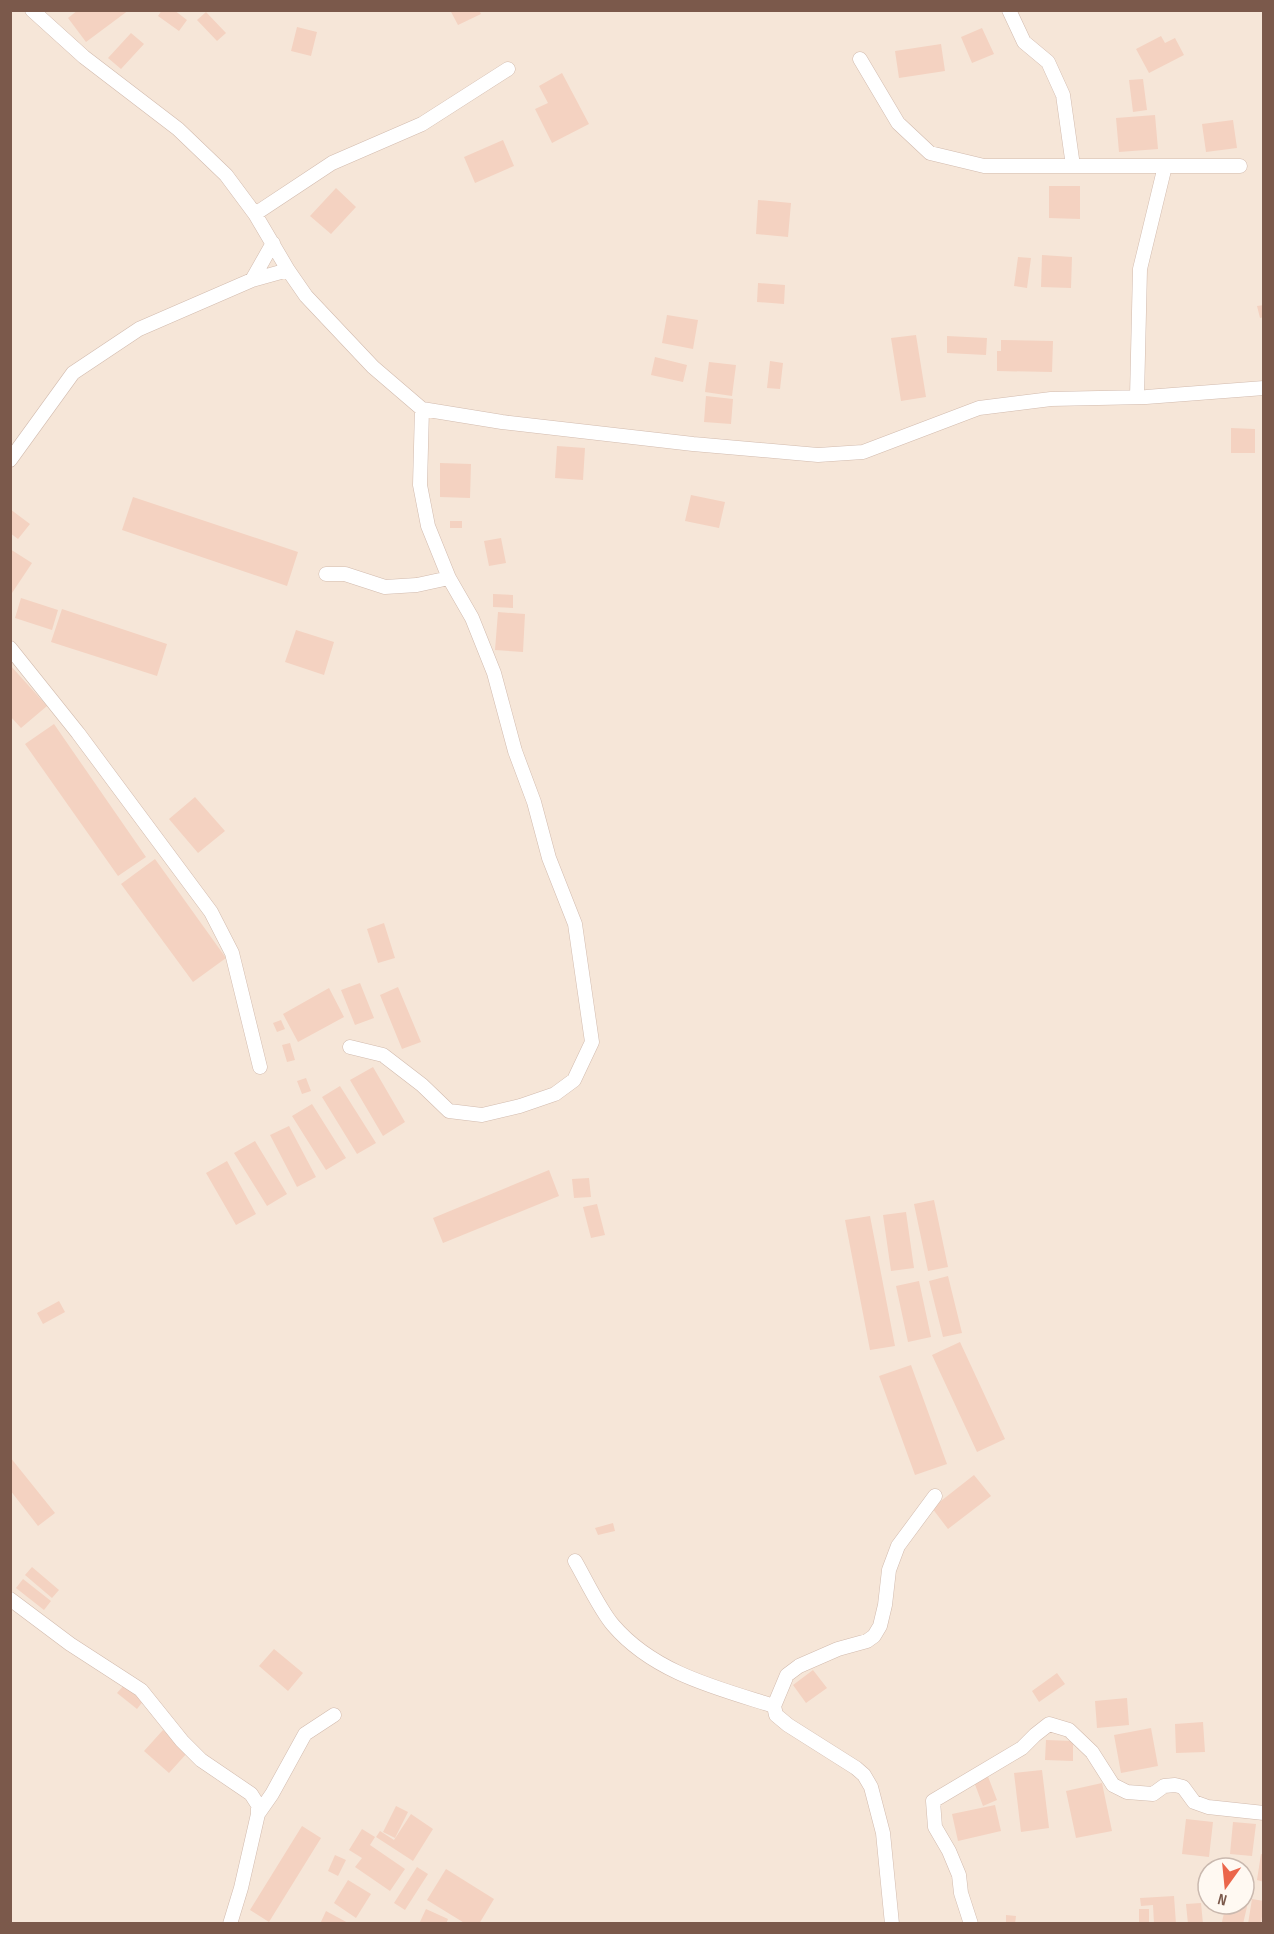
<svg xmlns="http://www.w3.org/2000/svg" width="1274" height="1934" font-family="'Sofia Sans Condensed',sans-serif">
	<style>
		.residential { fill: #f6e6d8; fill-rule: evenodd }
		.building { fill: #f4d2c1 }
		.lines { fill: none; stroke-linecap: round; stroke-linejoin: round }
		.street-casing { stroke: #d2bbae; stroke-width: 15 }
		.street { stroke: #fff; stroke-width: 14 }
	</style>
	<rect width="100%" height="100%" fill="#fdf5ea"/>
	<path class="residential" d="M 11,11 L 1263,11 L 1263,1923 L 11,1924 ZM 1208,1868 L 1244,1868 L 1244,1904 L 1208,1904 Z"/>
	<path class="building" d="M 78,10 L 129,10 L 86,42 L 68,18 Z
		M 162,10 L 174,10 L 187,20 L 179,31 L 158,16 Z
		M 450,10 L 479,10 L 481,14 L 458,25 Z
		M 206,12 L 226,33 L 217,41 L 197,20 Z
		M 297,27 L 317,32 L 311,56 L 291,51 Z
		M 982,28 L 994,54 L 972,63 L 961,37 Z
		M 131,33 L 144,44 L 121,69 L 108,58 Z
		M 1161,36 L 1165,43 L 1175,38 L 1184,55 L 1149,73 L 1136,49 Z
		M 941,44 L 945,71 L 899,78 L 895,51 Z
		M 562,73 L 589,124 L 552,143 L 535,109 L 548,103 L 539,86 Z
		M 1143,79 L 1147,110 L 1133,112 L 1129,80 Z
		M 1155,115 L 1158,149 L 1119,152 L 1116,118 Z
		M 1233,120 L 1237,148 L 1206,152 L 1202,124 Z
		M 503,140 L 514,166 L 475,183 L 464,157 Z
		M 1049,186 L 1080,186 L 1080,219 L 1049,218 Z
		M 336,188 L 356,207 L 331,234 L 310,216 Z
		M 758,200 L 791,203 L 788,237 L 756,234 Z
		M 1042,255 L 1072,257 L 1071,288 L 1041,287 Z
		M 1018,257 L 1031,258 L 1027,288 L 1014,286 Z
		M 758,283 L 785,285 L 784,304 L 757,302 Z
		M 1264,305 L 1264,317 L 1260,318 L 1257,306 Z
		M 667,315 L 698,320 L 693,349 L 662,343 Z
		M 916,335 L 926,397 L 901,401 L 891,338 Z
		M 947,336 L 987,338 L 986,355 L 947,353 Z
		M 1001,340 L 1053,341 L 1052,372 L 997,371 L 997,351 L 1001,351 Z
		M 655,357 L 687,365 L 683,382 L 651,375 Z
		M 770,361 L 783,363 L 780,389 L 767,388 Z
		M 709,362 L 736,365 L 732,396 L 705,392 Z
		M 706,396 L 733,399 L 731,424 L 704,422 Z
		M 1231,428 L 1255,429 L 1255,453 L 1231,453 Z
		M 557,446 L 585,448 L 583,480 L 555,478 Z
		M 440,463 L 471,464 L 470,498 L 440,497 Z
		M 691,495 L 725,502 L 719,528 L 685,521 Z
		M 133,497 L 298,552 L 287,586 L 122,530 Z
		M 10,509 L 30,524 L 18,539 L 10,533 Z
		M 450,521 L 462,521 L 462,528 L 450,528 Z
		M 501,538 L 506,563 L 489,566 L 484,541 Z
		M 10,549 L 32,563 L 10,596 Z
		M 493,594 L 513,595 L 513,608 L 493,607 Z
		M 21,598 L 58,610 L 52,630 L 15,618 Z
		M 62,609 L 167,644 L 157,676 L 51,642 Z
		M 498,612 L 525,614 L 523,652 L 495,650 Z
		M 296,630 L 334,642 L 324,675 L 285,662 Z
		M 10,665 L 47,706 L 21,728 L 10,716 Z
		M 54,724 L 146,857 L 118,876 L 25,744 Z
		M 195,797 L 225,831 L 198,853 L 169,819 Z
		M 155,859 L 226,958 L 193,982 L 121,884 Z
		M 384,923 L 395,958 L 378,963 L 367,929 Z
		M 360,983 L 374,1018 L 355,1025 L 341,990 Z
		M 398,987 L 421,1042 L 402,1049 L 380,995 Z
		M 329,988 L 344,1017 L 298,1042 L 283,1014 Z
		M 281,1020 L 285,1029 L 277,1032 L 273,1023 Z
		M 290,1043 L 295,1060 L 287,1062 L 282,1045 Z
		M 373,1067 L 405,1122 L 383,1136 L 350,1080 Z
		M 306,1078 L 311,1091 L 302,1094 L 297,1081 Z
		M 340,1086 L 376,1143 L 357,1154 L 322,1097 Z
		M 312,1104 L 346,1158 L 326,1170 L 292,1116 Z
		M 289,1126 L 316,1177 L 297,1187 L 270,1135 Z
		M 255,1141 L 287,1194 L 267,1206 L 234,1153 Z
		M 227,1161 L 256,1214 L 236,1225 L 206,1173 Z
		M 549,1170 L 559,1196 L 443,1243 L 433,1218 Z
		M 589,1178 L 591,1197 L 574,1198 L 572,1179 Z
		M 934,1200 L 948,1267 L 928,1271 L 914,1204 Z
		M 597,1204 L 605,1235 L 591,1238 L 583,1207 Z
		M 906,1212 L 914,1268 L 891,1271 L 883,1215 Z
		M 870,1216 L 895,1346 L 870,1350 L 845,1220 Z
		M 948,1276 L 962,1333 L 943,1337 L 929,1281 Z
		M 919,1281 L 931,1337 L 908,1342 L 896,1286 Z
		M 59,1301 L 65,1312 L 43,1324 L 37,1313 Z
		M 960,1342 L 1005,1439 L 977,1452 L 932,1355 Z
		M 911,1365 L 947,1464 L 915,1475 L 879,1376 Z
		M 10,1457 L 55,1513 L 38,1526 L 10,1490 Z
		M 974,1475 L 991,1496 L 948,1529 L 932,1508 Z
		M 613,1523 L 615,1531 L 598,1535 L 595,1528 Z
		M 32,1567 L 59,1590 L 52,1598 L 25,1575 Z
		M 23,1579 L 51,1601 L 44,1610 L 16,1588 Z
		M 274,1649 L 303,1673 L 288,1691 L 259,1666 Z
		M 813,1670 L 827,1688 L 806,1703 L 793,1685 Z
		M 1057,1673 L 1065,1684 L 1039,1702 L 1032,1691 Z
		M 125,1684 L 144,1700 L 137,1709 L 117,1693 Z
		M 1127,1698 L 1129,1725 L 1097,1728 L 1095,1701 Z
		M 1203,1722 L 1205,1752 L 1176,1753 L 1175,1724 Z
		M 1151,1728 L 1158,1766 L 1121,1773 L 1114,1735 Z
		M 163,1730 L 188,1752 L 169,1773 L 144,1751 Z
		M 1046,1740 L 1073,1741 L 1073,1761 L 1045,1760 Z
		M 1042,1770 L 1049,1828 L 1021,1832 L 1014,1773 Z
		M 987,1774 L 997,1800 L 983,1806 L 973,1779 Z
		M 1102,1783 L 1112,1831 L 1076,1838 L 1066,1791 Z
		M 995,1805 L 1001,1831 L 958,1841 L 952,1814 Z
		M 396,1806 L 408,1812 L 395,1838 L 383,1832 Z
		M 411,1814 L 433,1829 L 413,1861 L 376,1837 L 380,1831 L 394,1840 Z
		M 1186,1819 L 1213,1822 L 1209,1857 L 1182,1854 Z
		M 1233,1822 L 1256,1824 L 1252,1856 L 1230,1854 Z
		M 302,1826 L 321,1838 L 269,1922 L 250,1910 Z
		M 362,1829 L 375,1837 L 370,1845 L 405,1869 L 390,1891 L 355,1867 L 362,1858 L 349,1850 Z
		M 1261,1854 L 1264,1855 L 1264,1882 L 1257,1880 Z
		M 335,1855 L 346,1860 L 338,1876 L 328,1871 Z
		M 417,1867 L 428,1874 L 405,1910 L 394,1903 Z
		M 446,1869 L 494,1899 L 479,1924 L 466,1924 L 427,1900 Z
		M 348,1880 L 371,1894 L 356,1918 L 334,1903 Z
		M 1174,1896 L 1176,1924 L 1154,1924 L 1153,1905 L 1141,1906 L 1140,1898 Z
		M 1244,1897 L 1249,1898 L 1243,1924 L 1222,1922 L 1226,1904 L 1244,1904 Z
		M 1252,1899 L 1264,1901 L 1261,1924 L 1248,1924 Z
		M 1201,1903 L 1203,1924 L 1188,1924 L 1186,1904 Z
		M 426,1909 L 448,1919 L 446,1924 L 419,1924 Z
		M 1139,1909 L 1149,1909 L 1149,1924 L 1139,1924 Z
		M 326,1911 L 350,1924 L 320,1924 Z
		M 1006,1915 L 1016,1916 L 1015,1924 L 1006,1924 Z"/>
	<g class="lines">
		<g class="street-casing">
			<path id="street" d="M 32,10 L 84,57 L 178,129 L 226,175 L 255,214 L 288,270 L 306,296 L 373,367 L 422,409 L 502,422 L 693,444 L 818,455 L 863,452 L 979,408 L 1051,399 L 1146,397 L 1264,388
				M 1009,10 L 1024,42 L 1048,62 L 1063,95 L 1073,166
				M 860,59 L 898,123 L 930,153 L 984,166 L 1240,166
				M 255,214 L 332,163 L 422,124 L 508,69
				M 252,280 L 273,243
				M 1137,397 L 1140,269 L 1165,166
				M 10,460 L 73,373 L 139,329 L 252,280 L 288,270
				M 326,574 L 345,574 L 385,587 L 417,585 L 449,578 L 428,526 L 420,485 L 422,409
				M 10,648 L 78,733 L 211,912 L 232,953 L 260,1067
				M 350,1047 L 383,1055 L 422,1085 L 449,1111 L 482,1115 L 520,1106 L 555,1094 L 574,1080 L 592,1042 L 575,924 L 549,858 L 534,802 L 515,751 L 494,673 L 472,618 L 449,578
				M 575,1561 C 586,1580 600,1610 613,1625 C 654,1673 717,1688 774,1706
				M 10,1599 L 70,1644 L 141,1690 L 182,1741 L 201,1760 L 251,1794 L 258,1805 L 258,1814 L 241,1888 L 230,1924
				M 258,1814 L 272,1794 L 305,1734 L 334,1715
				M 892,1924 L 883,1833 L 871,1787 L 864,1775 L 856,1768 L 788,1725 L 776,1715 L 774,1706 L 787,1675 L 799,1666 L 838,1649 L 867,1641 L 874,1636 L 880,1626 L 885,1605 L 889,1570 L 898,1546 L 935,1496
				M 971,1924 L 961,1893 L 959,1875 L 949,1851 L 935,1827 L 933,1801 L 1022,1748 L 1035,1735 L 1049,1724 L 1069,1730 L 1092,1752 L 1113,1785 L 1127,1792 L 1153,1794 L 1164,1786 L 1175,1785 L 1183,1787 L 1194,1802 L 1208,1807 L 1264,1813"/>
		</g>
		<use href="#street" class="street"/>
	</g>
	<rect width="1274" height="1934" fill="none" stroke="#7b594b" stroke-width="24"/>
	<g transform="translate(1226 1886) rotate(195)"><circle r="28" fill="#fff9f2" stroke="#cab9af" stroke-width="1.5"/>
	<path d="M0-4.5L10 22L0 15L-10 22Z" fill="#eb664b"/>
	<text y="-9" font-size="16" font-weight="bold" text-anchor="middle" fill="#7b594b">N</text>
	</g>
</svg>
